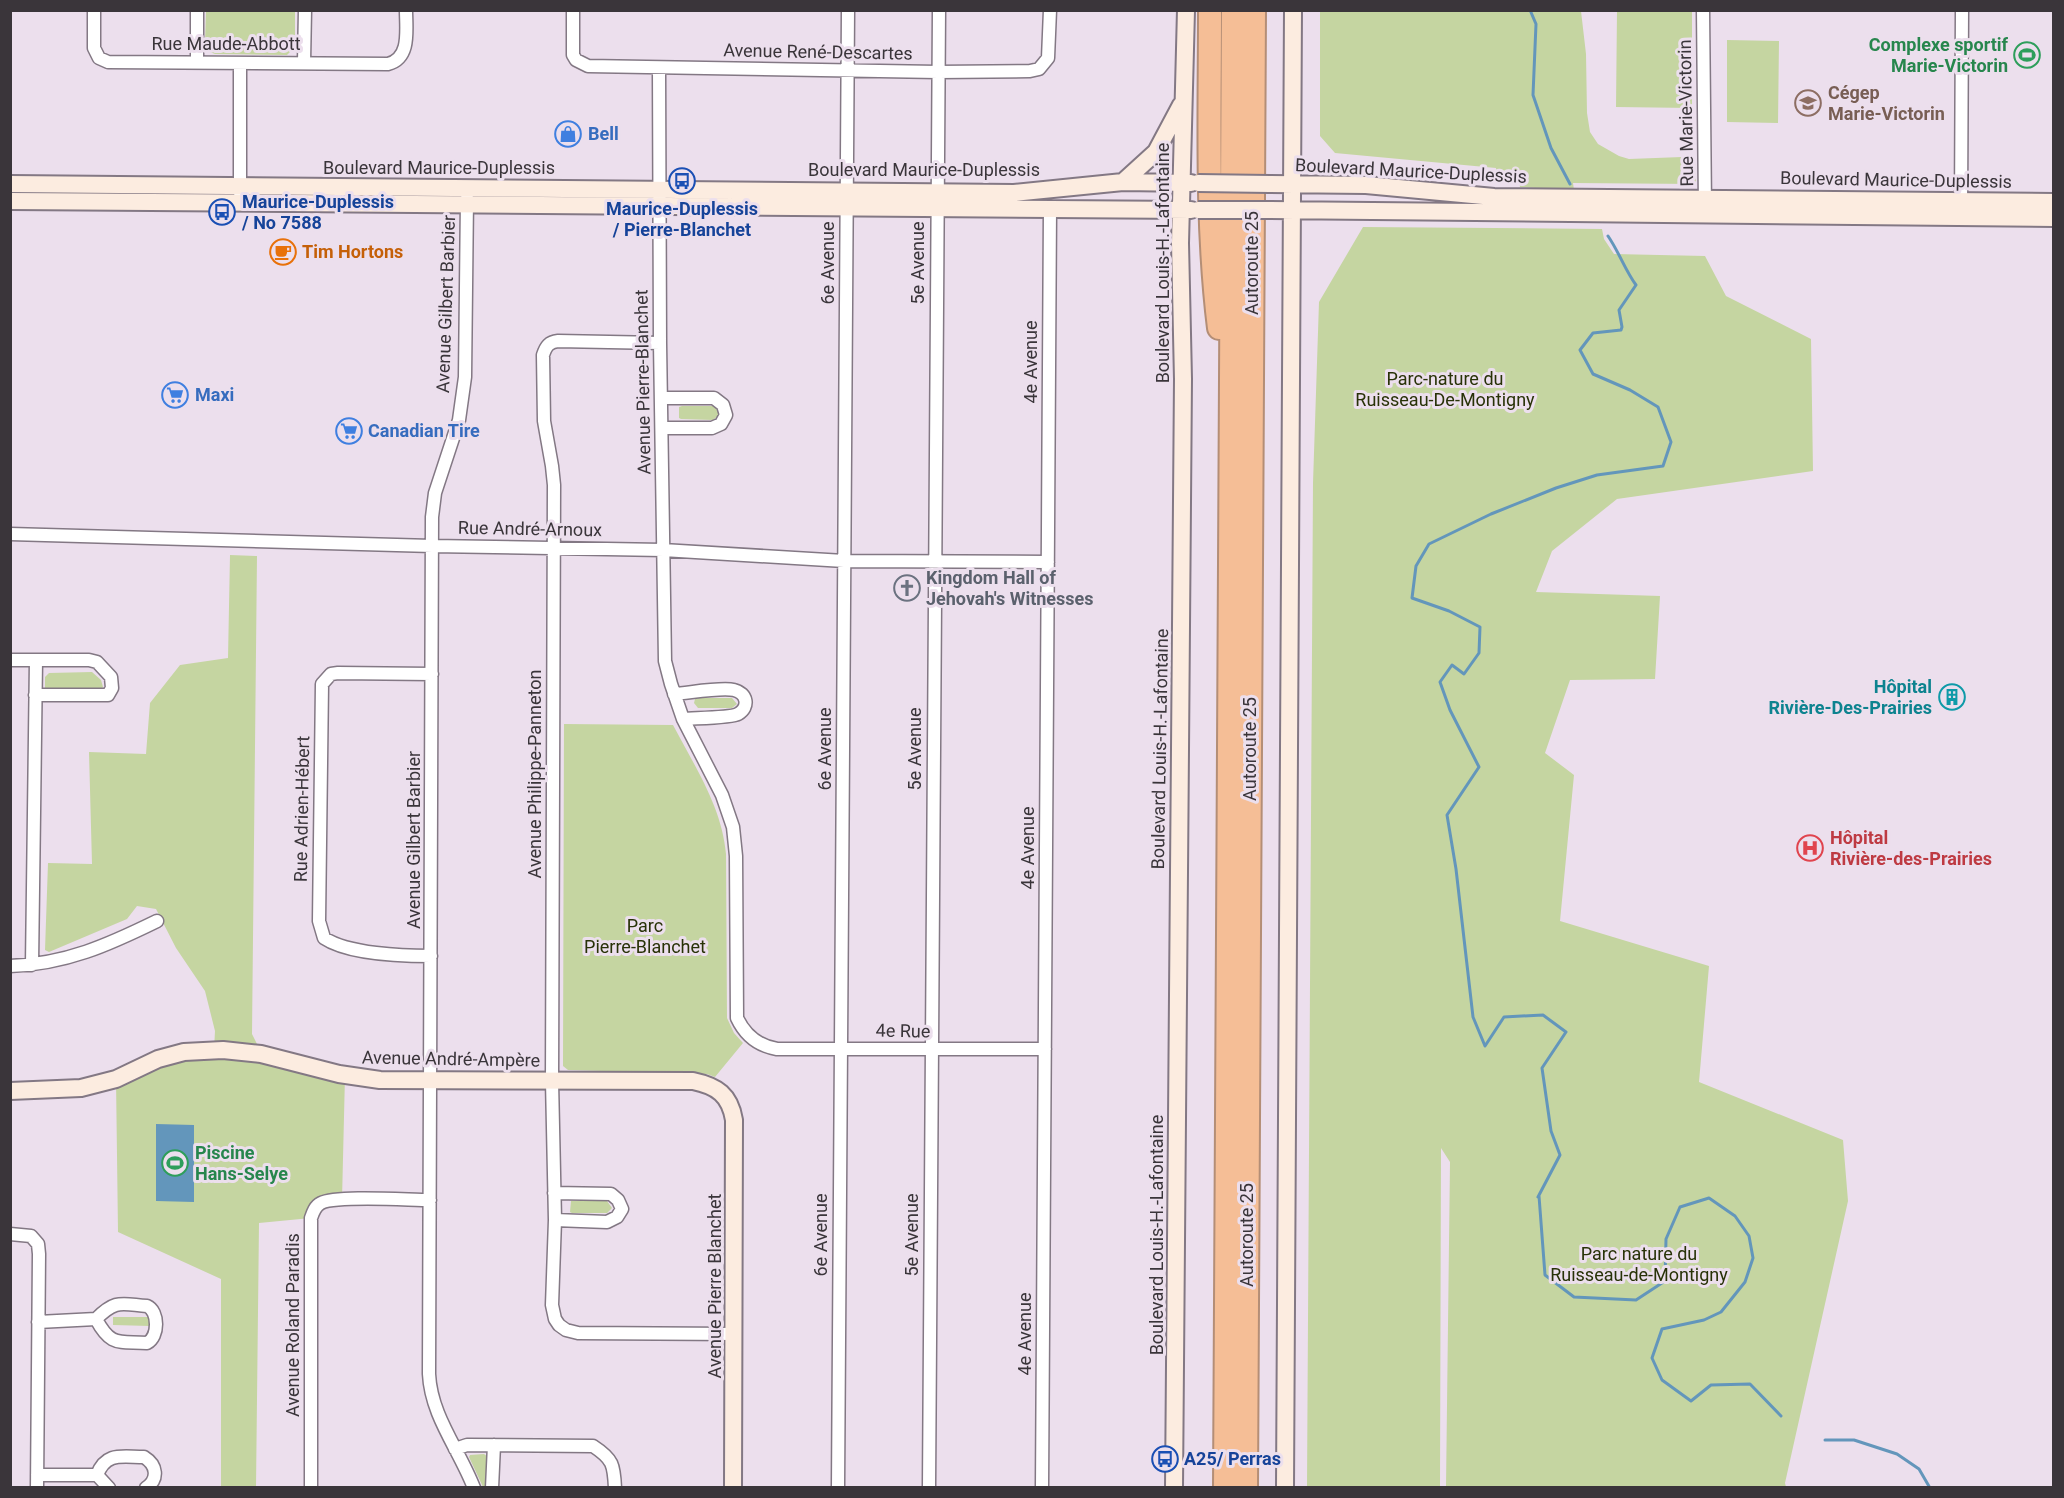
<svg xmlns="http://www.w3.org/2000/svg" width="2064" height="1498" font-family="Roboto,sans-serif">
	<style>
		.green { fill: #c5d5a1 }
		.water { fill: #6396bb }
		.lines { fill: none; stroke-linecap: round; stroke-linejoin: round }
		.stream { stroke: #6396bb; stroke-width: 3 }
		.street-casing { stroke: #837884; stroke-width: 15 }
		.secondary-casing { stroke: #837884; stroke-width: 20 }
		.highway-casing { stroke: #b48e76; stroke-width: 26 }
		.street { stroke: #fff; stroke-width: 12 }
		.secondary { stroke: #fcece0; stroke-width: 16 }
		.highway { stroke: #f5be96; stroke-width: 22 }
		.secondary-bridge-casing { stroke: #837884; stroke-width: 20; stroke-linecap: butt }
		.secondary-bridge { stroke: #fcece0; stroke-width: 16 }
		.labels { text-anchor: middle; stroke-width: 6; stroke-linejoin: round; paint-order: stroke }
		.street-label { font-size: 18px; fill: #3a353a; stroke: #ecdfed }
		.leisure-label { font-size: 18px; font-weight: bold; fill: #27864d; stroke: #ecdfed; text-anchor: end }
		.education-label { font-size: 18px; font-weight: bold; fill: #785e54; stroke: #ecdfed; text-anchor: start }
		.shop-label { font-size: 18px; font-weight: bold; fill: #366cbe; stroke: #ecdfed; text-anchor: start }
		.transit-label { font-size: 18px; font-weight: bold; fill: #164399; stroke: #ecdfed; text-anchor: start }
		.food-label { font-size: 18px; font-weight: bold; fill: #c56008; stroke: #ecdfed; text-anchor: start }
		.park-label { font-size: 18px; fill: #283207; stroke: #ecdfed }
		.worship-label { font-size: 18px; font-weight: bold; fill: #5b616d; stroke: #ecdfed; text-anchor: start }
		.culture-label { font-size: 18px; font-weight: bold; fill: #0d838f; stroke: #ecdfed; text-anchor: end }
		.health-label { font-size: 18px; font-weight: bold; fill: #be3a42; stroke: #ecdfed; text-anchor: start }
	</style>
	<rect width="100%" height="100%" fill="#ecdfed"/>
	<path class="green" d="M 206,11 L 295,11 L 295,47 L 287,55 L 215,54 L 210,52 L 205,43 Z
		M 1320,11 L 1581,11 L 1586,54 L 1587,113 L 1590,132 L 1598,144 L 1619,156 L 1629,159 L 1682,157 L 1695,162 L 1696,184 L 1573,183 L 1574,190 L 1520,187 L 1519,183 L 1496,183 L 1496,168 L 1335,153 L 1320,136 Z
		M 1617,11 L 1692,11 L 1692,108 L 1616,107 Z
		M 1727,40 L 1779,41 L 1778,123 L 1727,122 Z
		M 1363,227 L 1602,229 L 1604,239 L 1614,254 L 1705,256 L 1726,296 L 1811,339 L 1813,471 L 1617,499 L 1552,551 L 1536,592 L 1660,596 L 1655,679 L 1570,680 L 1545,753 L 1574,775 L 1560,921 L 1709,966 L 1699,1082 L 1843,1140 L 1848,1201 L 1785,1483 L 1786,1487 L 1446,1487 L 1450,1162 L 1441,1148 L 1440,1487 L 1307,1487 L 1313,483 L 1319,302 Z
		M 682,406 L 714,406 L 717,408 L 719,415 L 713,420 L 681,419 L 679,418 L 679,407 Z
		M 230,555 L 257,556 L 252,1034 L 262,1054 L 345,1075 L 342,1200 L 329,1201 L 311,1218 L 259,1223 L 256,1487 L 221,1487 L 221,1279 L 118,1232 L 116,1079 L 214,1050 L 215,1031 L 205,991 L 176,948 L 156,909 L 137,906 L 127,919 L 49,952 L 45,950 L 48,863 L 92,864 L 89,752 L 146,754 L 150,703 L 180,665 L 228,658 Z
		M 92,672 L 101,680 L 103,687 L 100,691 L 45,689 L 45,677 L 49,673 Z
		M 699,698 L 732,698 L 737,704 L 732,708 L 698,708 L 694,703 L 695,699 Z
		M 564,724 L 673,725 C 695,767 722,807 726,854 L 727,1018 L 734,1033 L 743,1043 L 715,1077 L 707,1074 L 568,1070 L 563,1066 Z
		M 571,1201 L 607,1201 L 612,1208 L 607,1213 L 572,1213 L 570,1212 Z
		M 149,1317 L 150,1326 L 113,1325 L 113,1317 Z
		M 484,1454 L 488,1457 L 488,1487 L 483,1487 L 469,1457 L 470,1455 Z"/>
	<path class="water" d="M 156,1124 L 194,1125 L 194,1202 L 156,1201 Z"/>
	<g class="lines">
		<path class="stream" d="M 1530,10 L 1536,24 L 1533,95 L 1551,148 L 1570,184
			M 1608,236 C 1619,252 1625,270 1636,285 L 1619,310 L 1622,327 L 1621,330 L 1593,333 L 1580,350 L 1593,374 L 1630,390 L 1658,407 L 1671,442 L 1663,466 L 1597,475 L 1556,488 L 1491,514 L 1429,544 L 1416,566 L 1412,598 L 1449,611 L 1480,627 L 1479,653 L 1464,674 L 1452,665 L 1440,682 L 1450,710 L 1479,767 L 1447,815 L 1456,869 L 1473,1017 L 1485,1046 L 1504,1017 L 1543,1015 L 1566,1032 L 1542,1068 L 1551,1131 L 1560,1155 L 1538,1197 L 1539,1196 L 1545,1275 L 1574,1297 L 1636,1300 L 1665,1281 L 1666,1239 L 1680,1207 L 1709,1198 L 1735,1216 L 1749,1236 L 1753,1258 L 1745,1282 L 1721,1312 L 1704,1320 L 1662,1329 L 1652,1358 L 1662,1380 L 1691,1401 L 1711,1385 L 1750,1384 L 1781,1416
			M 1825,1440 L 1854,1440 L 1897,1454 L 1919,1469 L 1930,1488"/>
		<g class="street-casing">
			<path id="street" d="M 94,10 L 94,48 L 99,58 L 108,62 L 388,64 C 411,58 406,30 406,10
				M 573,10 L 573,55 L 576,60 L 588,66 L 938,72 L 1030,71 L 1039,69 L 1048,58 L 1050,10
				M 1703,10 L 1705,207
				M 197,61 L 197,10
				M 304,62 L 305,10
				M 240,63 L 240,193
				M 659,68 L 660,343 L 665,661 L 671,684 L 683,719 L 722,795 L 733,827 L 736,856 L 737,1018 C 745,1035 759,1046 777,1049 L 1045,1049
				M 467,198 L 465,377 L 459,420 L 435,493 L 432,517 L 429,1374 C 431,1416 459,1449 474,1488
				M 1961,207 L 1962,10
				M 660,343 L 558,341 C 549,342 546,346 543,355 L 544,421 L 552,466 L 554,485 L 552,1081 L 555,1220 L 552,1305 L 555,1319 L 559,1325 L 566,1330 L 578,1333 L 735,1334
				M 662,428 L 712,428 L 721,424 L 726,415 L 723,405 L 714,398 L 662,398
				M 10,534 L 432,546 L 663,550 L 844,561 L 1048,562
				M 10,660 L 89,660 L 97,662 L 111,677 L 112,688 L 108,695 L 35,695
				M 674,694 C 689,693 721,687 734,690 C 747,693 750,707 738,714 C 731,718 694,718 683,719
				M 431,956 C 403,956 348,954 324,938 L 319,921 L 322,684 L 331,674 L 338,673 L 432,674
				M 32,965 L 36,660
				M 10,966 C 66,964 108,945 157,921
				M 554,1193 L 611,1194 L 618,1200 L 622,1209 L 617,1217 L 607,1222 L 555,1220
				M 10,1234 L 31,1236 L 38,1244 L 39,1254 L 37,1488
				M 38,1322 L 96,1319 C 116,1299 121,1304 147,1306 C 159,1311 159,1337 147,1343 C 118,1341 111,1347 96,1319
				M 455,1449 L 467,1445 L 593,1446 C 613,1459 614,1465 615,1488
				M 37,1475 L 97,1475
				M 109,1488 L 97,1475 C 106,1451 123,1457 144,1457 C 157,1465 159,1479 146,1488
				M 311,1488 L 311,1218 C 313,1212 315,1206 321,1203 C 337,1195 408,1200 430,1200
				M 492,1488 L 494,1445
				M 838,1488 L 848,10
				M 929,1488 L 939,10
				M 1042,1488 L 1050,209"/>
		</g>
		<g class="secondary-casing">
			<path id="secondary" d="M 1123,182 L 1156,152 L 1181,105
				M 10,184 L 1014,193 L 1123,182 L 1191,183
				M 1270,184 L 1366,185 L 1494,197 L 2054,202
				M 10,201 L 1191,210
				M 1269,210 L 2054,218
				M 10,1091 L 81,1088 L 116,1079 L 158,1059 L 184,1052 L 223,1050 L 261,1054 L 339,1074 L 380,1080 L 693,1081 C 717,1086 730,1095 734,1120 L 733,1488
				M 1174,1488 L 1183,379 L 1180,243 L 1186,10
				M 1285,1488 L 1293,10"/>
		</g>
		<g class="highway-casing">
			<path id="highway" d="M 1210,10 C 1210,116 1206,223 1219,328
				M 1225,1488 L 1233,10
				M 1246,1488 L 1254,10"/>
		</g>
		<use href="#street" class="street"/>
		<use href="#secondary" class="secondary"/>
		<use href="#highway" class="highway"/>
		<g class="secondary-bridge-casing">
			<path id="secondary-bridge" d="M 1198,183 L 1270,184
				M 1198,210 L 1269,210"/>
		</g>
		<use href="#secondary-bridge" class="secondary-bridge"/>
	</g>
	<defs>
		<g id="stadium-ring" transform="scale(1.35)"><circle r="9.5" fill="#ecdfed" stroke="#2e9e5b" stroke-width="1.5"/><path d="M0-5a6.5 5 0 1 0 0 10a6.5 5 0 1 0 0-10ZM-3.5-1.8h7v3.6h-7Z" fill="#2e9e5b"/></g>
		<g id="university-ring" transform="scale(1.35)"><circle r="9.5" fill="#ecdfed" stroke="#8d6e63" stroke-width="1.5"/><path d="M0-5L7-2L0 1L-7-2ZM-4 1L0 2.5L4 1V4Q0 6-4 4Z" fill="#8d6e63"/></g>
		<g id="shop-ring" transform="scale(1.35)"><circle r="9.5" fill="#ecdfed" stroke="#3f7fe0" stroke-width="1.5"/><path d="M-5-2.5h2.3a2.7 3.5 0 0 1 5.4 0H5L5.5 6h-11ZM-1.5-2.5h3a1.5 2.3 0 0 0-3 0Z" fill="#3f7fe0"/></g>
		<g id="bus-ring" transform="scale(1.35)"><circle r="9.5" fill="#ecdfed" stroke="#1a4fb4" stroke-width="1.5"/><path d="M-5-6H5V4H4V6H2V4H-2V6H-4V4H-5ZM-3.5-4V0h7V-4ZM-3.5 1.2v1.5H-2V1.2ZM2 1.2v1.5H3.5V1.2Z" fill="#1a4fb4"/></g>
		<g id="cafe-ring" transform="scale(1.35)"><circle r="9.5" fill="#ecdfed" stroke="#e8710a" stroke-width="1.5"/><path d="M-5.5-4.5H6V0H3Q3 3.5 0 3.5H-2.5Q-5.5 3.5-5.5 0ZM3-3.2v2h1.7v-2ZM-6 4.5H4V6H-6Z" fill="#e8710a"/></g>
		<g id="supermarket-ring" transform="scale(1.35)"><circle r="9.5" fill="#ecdfed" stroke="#3f7fe0" stroke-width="1.5"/><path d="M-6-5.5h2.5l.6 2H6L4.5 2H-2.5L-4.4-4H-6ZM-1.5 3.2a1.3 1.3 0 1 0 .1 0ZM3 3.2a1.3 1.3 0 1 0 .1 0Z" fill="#3f7fe0"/></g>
		<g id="church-ring" transform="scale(1.35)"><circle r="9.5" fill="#ecdfed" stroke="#6b7280" stroke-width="1.5"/><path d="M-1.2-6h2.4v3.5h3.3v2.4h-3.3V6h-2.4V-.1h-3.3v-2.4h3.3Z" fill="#6b7280"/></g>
		<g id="building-ring" transform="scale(1.35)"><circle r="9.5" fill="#ecdfed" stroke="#0f9aa8" stroke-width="1.5"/><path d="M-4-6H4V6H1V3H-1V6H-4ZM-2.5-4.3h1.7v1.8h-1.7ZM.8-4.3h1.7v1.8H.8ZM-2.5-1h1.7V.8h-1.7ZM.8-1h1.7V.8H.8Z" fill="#0f9aa8"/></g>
		<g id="hospital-ring" transform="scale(1.35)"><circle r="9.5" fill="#ecdfed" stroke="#e0444e" stroke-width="1.5"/><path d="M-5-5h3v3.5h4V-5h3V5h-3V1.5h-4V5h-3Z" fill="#e0444e"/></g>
	</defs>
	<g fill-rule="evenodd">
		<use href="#stadium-ring" x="2027" y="55"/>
		<use href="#university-ring" x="1808" y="103"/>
		<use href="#shop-ring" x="568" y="134"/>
		<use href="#bus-ring" x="682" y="181"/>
		<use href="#bus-ring" x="222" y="212"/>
		<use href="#cafe-ring" x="283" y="252"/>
		<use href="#supermarket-ring" x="175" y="395"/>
		<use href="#supermarket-ring" x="349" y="431"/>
		<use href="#church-ring" x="907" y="588"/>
		<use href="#building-ring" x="1952" y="697"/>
		<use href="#hospital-ring" x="1810" y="848"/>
		<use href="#stadium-ring" x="175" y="1163"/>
		<use href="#bus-ring" x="1165" y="1459"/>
	</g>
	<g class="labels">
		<g class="street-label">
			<text x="226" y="50">Rue Maude-Abbott</text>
			<text transform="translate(818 52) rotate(1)" y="6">Avenue René-Descartes</text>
			<text transform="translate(1686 113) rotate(-91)" y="6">Rue Marie-Victorin</text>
			<text x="439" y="174">Boulevard Maurice-Duplessis</text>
			<text x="924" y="176">Boulevard Maurice-Duplessis</text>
			<text transform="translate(1411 171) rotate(3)" y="6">Boulevard Maurice-Duplessis</text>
			<text transform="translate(1896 180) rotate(1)" y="6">Boulevard Maurice-Duplessis</text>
			<text transform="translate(828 263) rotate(-90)" y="6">6e Avenue</text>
			<text transform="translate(918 263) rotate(-90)" y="6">5e Avenue</text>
			<text transform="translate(1163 263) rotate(-90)" y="6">Boulevard Louis-H.-Lafontaine</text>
			<text transform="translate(1252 263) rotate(-90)" y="6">Autoroute 25</text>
			<text transform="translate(446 304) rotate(-88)" y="6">Avenue Gilbert Barbier</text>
			<text transform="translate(1031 362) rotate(-90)" y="6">4e Avenue</text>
			<text transform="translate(643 382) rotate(-91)" y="6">Avenue Pierre-Blanchet</text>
			<text transform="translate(530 529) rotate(1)" y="6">Rue André-Arnoux</text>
			<text transform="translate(825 749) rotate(-90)" y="6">6e Avenue</text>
			<text transform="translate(915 749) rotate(-90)" y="6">5e Avenue</text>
			<text transform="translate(1160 749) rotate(-89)" y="6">Boulevard Louis-H.-Lafontaine</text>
			<text transform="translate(1250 749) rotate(-90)" y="6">Autoroute 25</text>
			<text transform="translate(535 774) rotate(-90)" y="6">Avenue Philippe-Panneton</text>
			<text transform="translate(302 809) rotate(-89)" y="6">Rue Adrien-Hébert</text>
			<text transform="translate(414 840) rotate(-90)" y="6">Avenue Gilbert Barbier</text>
			<text transform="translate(1028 848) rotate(-90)" y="6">4e Avenue</text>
			<text transform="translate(903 1031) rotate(1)" y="6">4e Rue</text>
			<text transform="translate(451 1059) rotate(1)" y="6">Avenue André-Ampère</text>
			<text transform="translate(821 1235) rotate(-90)" y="6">6e Avenue</text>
			<text transform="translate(912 1235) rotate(-90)" y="6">5e Avenue</text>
			<text transform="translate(1157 1235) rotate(-90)" y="6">Boulevard Louis-H.-Lafontaine</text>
			<text transform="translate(1247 1235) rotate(-90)" y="6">Autoroute 25</text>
			<text transform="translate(715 1286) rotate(-90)" y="6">Avenue Pierre Blanchet</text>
			<text transform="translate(293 1325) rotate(-90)" y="6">Avenue Roland Paradis</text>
			<text transform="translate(1025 1334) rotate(-90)" y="6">4e Avenue</text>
		</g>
		<g class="leisure-label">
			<text x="2008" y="51">Complexe sportif<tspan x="2008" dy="21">Marie-Victorin</tspan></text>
			<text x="195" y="1159" text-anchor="start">Piscine<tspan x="195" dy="21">Hans-Selye</tspan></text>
		</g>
		<g class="education-label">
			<text x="1828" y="99">Cégep<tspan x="1828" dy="21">Marie-Victorin</tspan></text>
		</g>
		<g class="shop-label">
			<text x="588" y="140">Bell</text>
			<text x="195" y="401">Maxi</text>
			<text x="368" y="437">Canadian Tire</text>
		</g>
		<g class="transit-label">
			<text x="242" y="208">Maurice-Duplessis<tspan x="242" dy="21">/ No 7588</tspan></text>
			<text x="682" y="215" text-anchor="middle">Maurice-Duplessis<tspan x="682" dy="21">/ Pierre-Blanchet</tspan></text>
			<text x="1184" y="1465">A25/ Perras</text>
		</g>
		<g class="food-label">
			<text x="302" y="258">Tim Hortons</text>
		</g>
		<g class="park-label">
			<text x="1445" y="385">Parc-nature du<tspan x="1445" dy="21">Ruisseau-De-Montigny</tspan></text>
			<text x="645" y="932">Parc<tspan x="645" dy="21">Pierre-Blanchet</tspan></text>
			<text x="1639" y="1260">Parc nature du<tspan x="1639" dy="21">Ruisseau-de-Montigny</tspan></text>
		</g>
		<g class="worship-label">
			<text x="926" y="584">Kingdom Hall of<tspan x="926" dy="21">Jehovah's Witnesses</tspan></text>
		</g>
		<g class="culture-label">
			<text x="1932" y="693">Hôpital<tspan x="1932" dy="21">Rivière-Des-Prairies</tspan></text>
		</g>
		<g class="health-label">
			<text x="1830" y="844">Hôpital<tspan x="1830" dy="21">Rivière-des-Prairies</tspan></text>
		</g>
	</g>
	<rect width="2064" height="1498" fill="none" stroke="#3a353a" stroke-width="24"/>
</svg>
